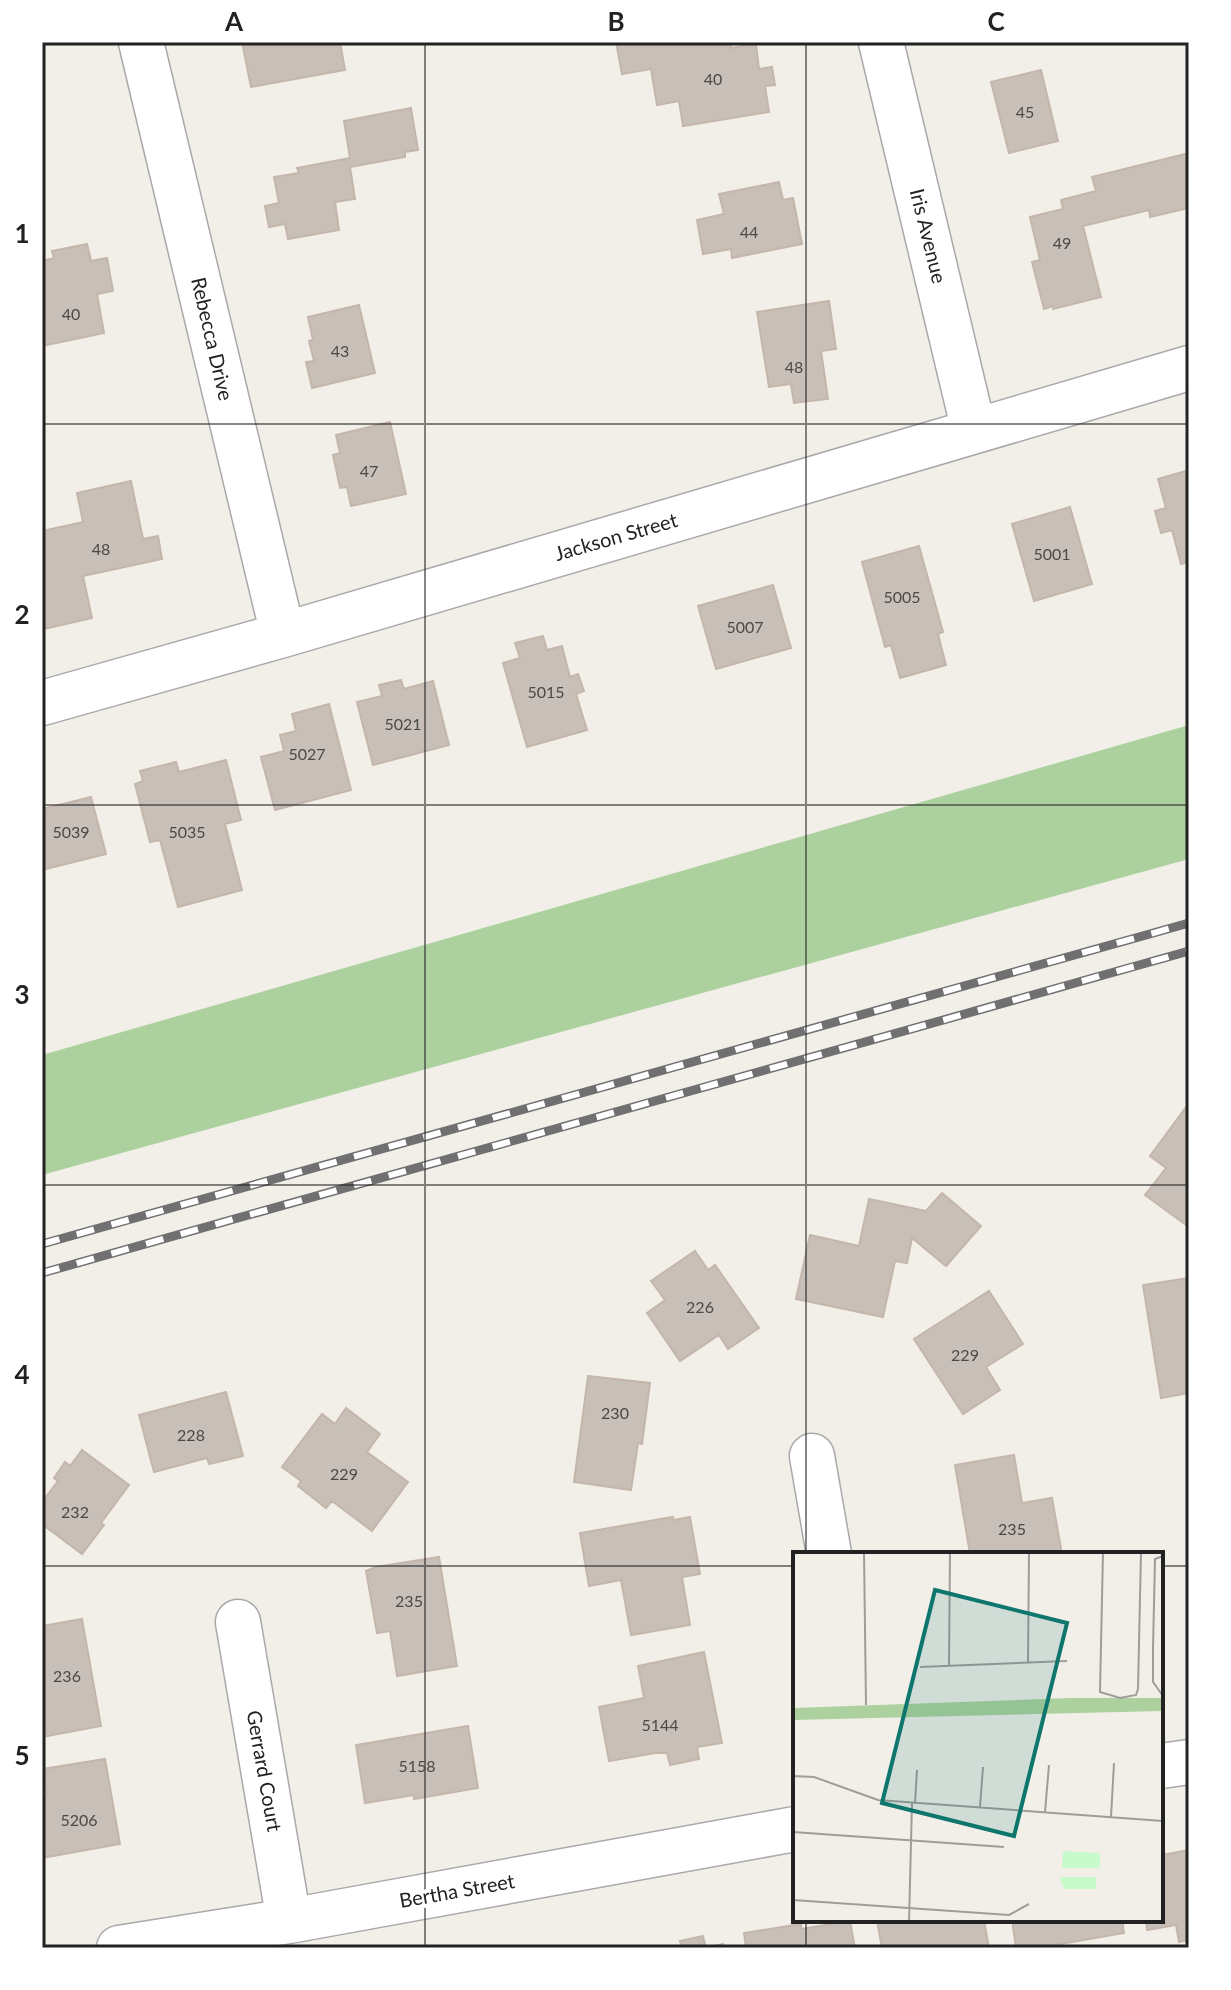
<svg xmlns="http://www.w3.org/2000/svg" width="1231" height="1990" font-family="Lato,sans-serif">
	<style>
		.forest { fill: #add19e }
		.building { fill: #c7bfb8; stroke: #c4b6ab; stroke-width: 2 }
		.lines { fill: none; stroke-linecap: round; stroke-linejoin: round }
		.minor-casing { stroke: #a9a9a9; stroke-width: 47 }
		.minor { stroke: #fff; stroke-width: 44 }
		.rail-casing { stroke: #707070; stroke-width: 9 }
		.rail { stroke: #fff; stroke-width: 6; stroke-dasharray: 18; stroke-linecap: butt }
		.grid { fill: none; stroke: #222; stroke-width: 2; stroke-opacity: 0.55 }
		.labels { text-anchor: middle; stroke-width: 8; stroke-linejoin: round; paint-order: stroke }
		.number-label { font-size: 16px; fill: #4b4948 }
		.street-label { font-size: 20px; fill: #222; stroke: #fff }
		.inset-road { fill: none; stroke: #9f9d99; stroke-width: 2 }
		.view { fill: #0f766e; fill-opacity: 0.15; stroke: #0f766e; stroke-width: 4 }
		.inset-edge { fill: none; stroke: #222; stroke-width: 4 }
		.neatline { fill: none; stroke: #222; stroke-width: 3 }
		.grid-label { font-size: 26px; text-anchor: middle; font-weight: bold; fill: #222 }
	</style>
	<rect width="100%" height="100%" fill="#f2efe9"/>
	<path class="forest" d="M 1189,725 L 1189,859 L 42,1175 L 42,1055 Z"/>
	<path class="building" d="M 242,42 L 340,42 L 345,70 L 251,87 Z
		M 616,42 L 682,42 L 683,46 L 710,42 L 730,42 L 731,48 L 756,44 L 759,69 L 772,67 L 775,85 L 765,86 L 769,112 L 683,126 L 679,101 L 657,105 L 651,69 L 622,74 Z
		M 1041,70 L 1058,141 L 1009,153 L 991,82 Z
		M 411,108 L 418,150 L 405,152 L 405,157 L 350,167 L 355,199 L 335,202 L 339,230 L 288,239 L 285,224 L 269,227 L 265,206 L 279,203 L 274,177 L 299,173 L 297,168 L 350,158 L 344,121 Z
		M 1189,153 L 1189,208 L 1150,217 L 1149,210 L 1083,226 L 1101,297 L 1053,309 L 1053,306 L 1044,309 L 1032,262 L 1040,260 L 1030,217 L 1063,209 L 1061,200 L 1096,191 L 1092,177 Z
		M 779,182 L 783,200 L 793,198 L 802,244 L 732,258 L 731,249 L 703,254 L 697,220 L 724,214 L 719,194 Z
		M 87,244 L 91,261 L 107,258 L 113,291 L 97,294 L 104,333 L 42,346 L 42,261 L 54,258 L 52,251 Z
		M 829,301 L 836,349 L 821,351 L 828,399 L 794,403 L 791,384 L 769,387 L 757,312 Z
		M 359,305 L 375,373 L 312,388 L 306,362 L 314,361 L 309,341 L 313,340 L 308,317 Z
		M 390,422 L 406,494 L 351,506 L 347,487 L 340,488 L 333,455 L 340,453 L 336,435 Z
		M 1189,470 L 1189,562 L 1181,564 L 1172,530 L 1161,533 L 1155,511 L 1166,508 L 1158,479 Z
		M 131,481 L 143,539 L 158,536 L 162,559 L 83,576 L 92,618 L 44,629 L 42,619 L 42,531 L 83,522 L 77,493 Z
		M 1070,507 L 1092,584 L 1034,601 L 1012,524 Z
		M 919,546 L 943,632 L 938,634 L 946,665 L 900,678 L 891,645 L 885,647 L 862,562 Z
		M 773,585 L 791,648 L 716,669 L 698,606 Z
		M 543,636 L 547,650 L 562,646 L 570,677 L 578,674 L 584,691 L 576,694 L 587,730 L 527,747 L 503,663 L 520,658 L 515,643 Z
		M 401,680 L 404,689 L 433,681 L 449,745 L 373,765 L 357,702 L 382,696 L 379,685 Z
		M 329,704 L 351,790 L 275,810 L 261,757 L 284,751 L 280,735 L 296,731 L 292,714 Z
		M 226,760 L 241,820 L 225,824 L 242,890 L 178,907 L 160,840 L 150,842 L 135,784 L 143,781 L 140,771 L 176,762 L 179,772 Z
		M 91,797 L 106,854 L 42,870 L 42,809 Z
		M 1189,1103 L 1189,1227 L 1145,1195 L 1166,1168 L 1150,1156 Z
		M 942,1193 L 981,1226 L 946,1266 L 912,1238 L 907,1263 L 895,1261 L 883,1317 L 796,1299 L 810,1235 L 859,1246 L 869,1199 L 926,1211 Z
		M 695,1251 L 708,1270 L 715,1265 L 759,1328 L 728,1349 L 719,1335 L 680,1361 L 647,1313 L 665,1300 L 651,1281 Z
		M 1189,1278 L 1189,1393 L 1161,1398 L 1143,1285 Z
		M 989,1291 L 1023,1344 L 986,1367 L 1000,1390 L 963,1414 L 914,1339 Z
		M 588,1376 L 650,1383 L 642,1444 L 638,1443 L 631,1490 L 574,1482 Z
		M 226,1392 L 243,1456 L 209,1464 L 207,1458 L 154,1472 L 139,1415 Z
		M 346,1408 L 380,1434 L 367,1452 L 408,1482 L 372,1531 L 332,1501 L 326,1508 L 298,1486 L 301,1481 L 282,1467 L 322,1414 L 335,1424 Z
		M 82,1450 L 129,1485 L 101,1523 L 104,1525 L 82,1554 L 42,1524 L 42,1502 L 58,1481 L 54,1478 L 65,1462 L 70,1466 Z
		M 1014,1455 L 1022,1503 L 1052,1498 L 1062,1554 L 970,1554 L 955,1465 Z
		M 673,1517 L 674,1520 L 690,1517 L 700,1574 L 682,1577 L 690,1625 L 631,1635 L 621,1580 L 589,1586 L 580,1533 Z
		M 439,1557 L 457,1666 L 397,1676 L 390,1631 L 377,1633 L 366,1571 L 376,1567 Z
		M 82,1619 L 101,1726 L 42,1737 L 42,1626 Z
		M 704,1652 L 722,1743 L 697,1747 L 699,1759 L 670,1765 L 667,1753 L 655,1753 L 609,1761 L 599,1707 L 644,1698 L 638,1666 Z
		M 468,1726 L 478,1788 L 414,1799 L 414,1795 L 365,1803 L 356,1745 Z
		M 105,1759 L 120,1844 L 42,1858 L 42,1796 L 47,1795 L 42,1769 Z
		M 1189,1850 L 1189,1940 L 1179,1942 L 1176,1925 L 1147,1930 L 1146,1920 L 1161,1920 L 1161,1868 L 1164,1867 L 1162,1855 Z
		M 877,1920 L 984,1920 L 989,1948 L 882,1948 Z
		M 1012,1920 L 1122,1920 L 1124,1933 L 1038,1948 L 1016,1948 Z
		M 850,1921 L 855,1948 L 746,1948 L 744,1933 L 801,1924 L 801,1929 Z
		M 703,1936 L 706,1948 L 723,1944 L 724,1948 L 682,1948 L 680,1941 Z"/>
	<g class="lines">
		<g class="minor-casing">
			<path id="minor" d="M 141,42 L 283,635
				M 881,42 L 974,431
				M 42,703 L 283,635 L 1189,368
				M 812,1456 L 829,1554
				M 238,1622 L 289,1921
				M 1161,1766 L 1189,1762
				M 119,1948 L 289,1921 L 795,1829"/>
		</g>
		<use href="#minor" class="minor"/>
		<g class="rail-casing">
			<path id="rail" d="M 42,1244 L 1189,923
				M 42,1273 L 1189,951"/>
		</g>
		<use href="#rail" class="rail"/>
	</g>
	<path class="grid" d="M 425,42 L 425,1948M 806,42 L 806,1554M 42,424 L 1189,424M 42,805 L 1189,805M 42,1185 L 1189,1185M 42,1566 L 795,1566M 1161,1566 L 1189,1566M 806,1920 L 806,1948"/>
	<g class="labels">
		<g class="number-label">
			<text x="713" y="85">40</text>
			<text x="1025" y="118">45</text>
			<text x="749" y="238">44</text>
			<text x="1062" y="249">49</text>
			<text x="71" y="320">40</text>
			<text x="340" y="357">43</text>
			<text x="794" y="373">48</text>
			<text x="369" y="477">47</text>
			<text x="101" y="555">48</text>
			<text x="1052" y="560">5001</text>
			<text x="902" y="603">5005</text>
			<text x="745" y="633">5007</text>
			<text x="546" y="698">5015</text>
			<text x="403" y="730">5021</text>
			<text x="307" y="760">5027</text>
			<text x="71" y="838">5039</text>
			<text x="187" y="838">5035</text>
			<text x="700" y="1313">226</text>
			<text x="965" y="1361">229</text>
			<text x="615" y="1419">230</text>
			<text x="191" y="1441">228</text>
			<text x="344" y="1480">229</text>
			<text x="75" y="1518">232</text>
			<text x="1012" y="1535">235</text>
			<text x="409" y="1607">235</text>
			<text x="67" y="1682">236</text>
			<text x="660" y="1731">5144</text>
			<text x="417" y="1772">5158</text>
			<text x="79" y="1826">5206</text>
		</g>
		<g class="street-label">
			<text transform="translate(928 236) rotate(76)" y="7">Iris Avenue</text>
			<text transform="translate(212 339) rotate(77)" y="7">Rebecca Drive</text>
			<text transform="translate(616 537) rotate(-16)" y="7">Jackson Street</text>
			<text transform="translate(264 1771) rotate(80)" y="7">Gerrard Court</text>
			<text transform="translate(457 1891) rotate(-10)" y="7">Bertha Street</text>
		</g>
	</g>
	<g transform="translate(793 1552)">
		<rect width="370" height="370" fill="#f2efe9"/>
		<path d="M 278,146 L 370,146 L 370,159 L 0,168 L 0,156 Z" fill="#add19e"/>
		<path d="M 270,299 L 307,301 L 307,316 L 269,316 ZM 266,325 L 303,325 L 303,337 L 271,337 Z" fill="#c8facc"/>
		<path class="inset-road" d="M 71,0 L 73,153M 310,0 L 307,140 L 327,146 L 343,143 L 345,137 L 348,0M 370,4 L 362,7 L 360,96 L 360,130 L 370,144M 235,110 L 236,0M 156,114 L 157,0M 127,115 L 274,109M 0,224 L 21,225 L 85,248 L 370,269M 122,251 L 124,218M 187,255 L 190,215M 252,260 L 256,213M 318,265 L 321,211M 0,280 L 211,295M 0,348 L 216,363 L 236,352M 116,370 L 119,251"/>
		<path class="view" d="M 142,38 L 274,71 L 221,284 L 89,251 Z"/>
		<rect width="370" height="370" class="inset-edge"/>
	</g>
	<rect width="1231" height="1990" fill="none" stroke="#ffffff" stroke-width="88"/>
	<rect x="44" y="44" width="1143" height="1902" class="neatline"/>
	<g class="grid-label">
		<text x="234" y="31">A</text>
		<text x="616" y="31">B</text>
		<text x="996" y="31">C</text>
		<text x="22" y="243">1</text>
		<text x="22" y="624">2</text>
		<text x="22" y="1004">3</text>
		<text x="22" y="1384">4</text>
		<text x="22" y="1765">5</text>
	</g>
</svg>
